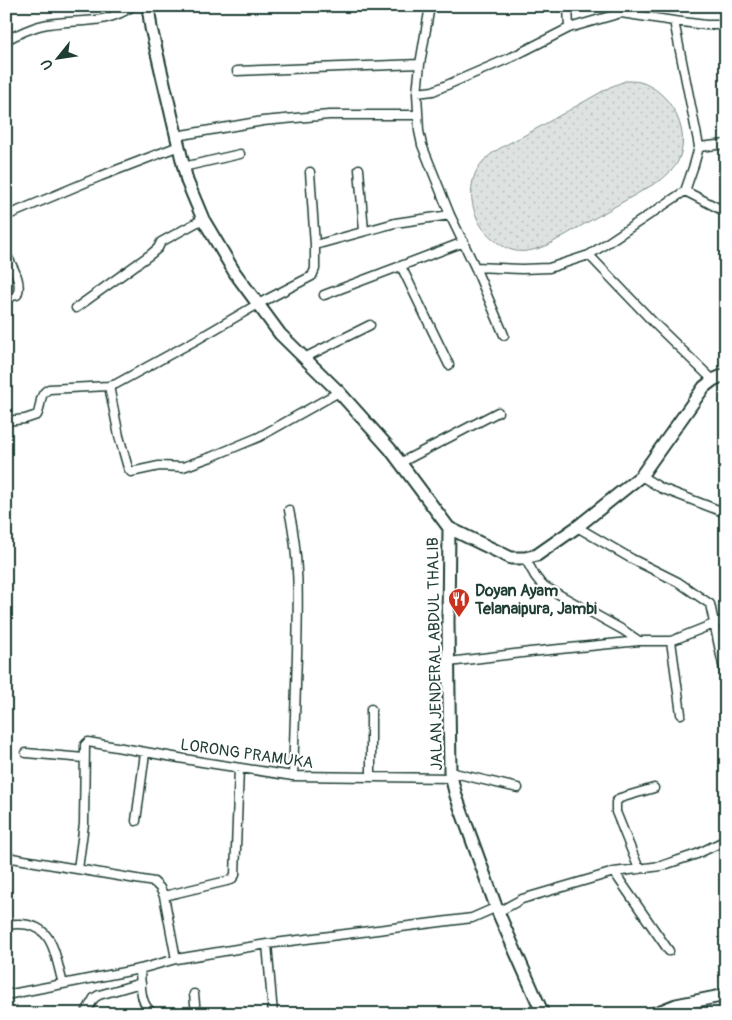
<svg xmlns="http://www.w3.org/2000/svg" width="732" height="1020" font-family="Pangolin,sans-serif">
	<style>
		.grass { fill: url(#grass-dots); stroke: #7e908b }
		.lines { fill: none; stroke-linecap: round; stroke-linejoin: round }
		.street-casing { stroke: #1f3d34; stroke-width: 11 }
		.secondary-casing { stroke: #1f3d34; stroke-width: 15 }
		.street { stroke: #fff; stroke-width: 8 }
		.secondary { stroke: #fff; stroke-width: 11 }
		.labels { text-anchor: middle; stroke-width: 4.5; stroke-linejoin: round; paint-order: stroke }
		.poi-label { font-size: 16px; font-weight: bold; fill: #1f3d34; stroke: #fff; text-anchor: start }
		.street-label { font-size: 16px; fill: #1f3d34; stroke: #fff }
	</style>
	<defs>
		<pattern id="grass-dots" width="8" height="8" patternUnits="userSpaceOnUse" patternTransform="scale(1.25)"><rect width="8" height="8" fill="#dee3e2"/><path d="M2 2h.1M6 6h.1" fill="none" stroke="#bec4c2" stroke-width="1.8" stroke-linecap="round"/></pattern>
	</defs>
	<rect width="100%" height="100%" fill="#fff"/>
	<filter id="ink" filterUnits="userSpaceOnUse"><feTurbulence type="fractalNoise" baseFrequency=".02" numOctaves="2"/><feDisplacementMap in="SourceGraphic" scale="10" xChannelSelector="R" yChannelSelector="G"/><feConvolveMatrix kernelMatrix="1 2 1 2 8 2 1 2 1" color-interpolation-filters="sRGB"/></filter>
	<g filter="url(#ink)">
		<path class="grass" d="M 625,81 C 630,81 636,81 640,82 C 669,90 690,128 680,156 C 677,167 669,173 661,180 L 548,245 C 525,254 511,255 492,238 C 472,222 464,187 480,165 C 490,151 512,142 527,134 C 555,118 582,103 610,87 Z"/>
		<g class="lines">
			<g class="street-casing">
				<path id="street" d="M 430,6 L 420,64 L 417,93 L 433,91 L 512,57 L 569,28 L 621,13 L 674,21 L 698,141 L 699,147 L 694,165 L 685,191 L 589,255 L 549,268 L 522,269 L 475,267
					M 568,6 L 569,28
					M 674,21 L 706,25 L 726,25
					M 6,40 C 16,35 28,29 39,26 C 73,17 101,28 133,6
					M 237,71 L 420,64
					M 417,93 L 419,131 L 422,145 L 450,215 L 475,267 L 504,335
					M 176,136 L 263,121 L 329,115 L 418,115
					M 699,147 L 726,144
					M 183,167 L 240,154
					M 359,169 L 364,231
					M 310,172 L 315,245
					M 685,191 L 726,212
					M 6,216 L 101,176 L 179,146
					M 6,254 C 12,266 23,282 17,295 L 6,298
					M 589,255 L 655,324 L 713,380
					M 401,266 L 449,365
					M 324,295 L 464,242
					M 76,308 L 151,254 L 158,248 L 161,242 L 203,219
					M 304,358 L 370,325
					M 109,386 L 119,436 L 128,468 L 131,472 L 159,466 L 183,467 L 211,457 L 259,437 L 339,392
					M 6,421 L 25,419 L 37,415 C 42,406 38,394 49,389 L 109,386 L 116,384 L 198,339 L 258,304 L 312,276 L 315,269 L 315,245 L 395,223 L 450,215
					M 400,463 L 498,412
					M 641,476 L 661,488 L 726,513
					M 289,510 C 300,558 298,605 297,654 C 296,695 294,736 293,776
					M 577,527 L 632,559 L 678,582 L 710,604 L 726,679
					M 525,558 L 535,576 L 542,585 L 623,630 L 639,641 L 671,641 L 726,619
					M 671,641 L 681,714
					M 449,662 L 530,652 L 639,641
					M 371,709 L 371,777
					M 26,753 L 84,758
					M 450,772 L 518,788
					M 136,821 L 145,753
					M 6,857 L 154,882 L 160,888 L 164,896 L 176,959
					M 78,869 L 84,824 L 85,745 L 88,742 L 202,762 L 293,776 L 452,778
					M 639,869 L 616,812 L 616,802 L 620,798 L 654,788
					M 614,872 L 669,951
					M 164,896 L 231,880 L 235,875 L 239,768
					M 498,912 L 522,899 L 614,872 L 661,866 L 697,854 L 726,840
					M 6,925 C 53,918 53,948 63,984
					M 267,944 L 273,1014
					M 140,969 C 141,984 139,1007 155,1014
					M 194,994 L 196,1014
					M 6,995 L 140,969 L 176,959 L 267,944 L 472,918 L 497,907
					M 85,1014 L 94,998 L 99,995 L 141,983"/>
			</g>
			<g class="secondary-casing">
				<path id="secondary" d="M 148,6 L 151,28 L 187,181 L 203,219 L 235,273 L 280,334 L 339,392 L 390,449 L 449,528 L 448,622 L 450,772 L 456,796 L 498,912 L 543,1014
					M 449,528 L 511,558 L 525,558 L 537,555 L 577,527 L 641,476 L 704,387 L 713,380 L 726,374
					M 653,1014 L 676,1005 L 726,995"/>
			</g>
			<use href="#street" class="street"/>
			<use href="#secondary" class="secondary"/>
		</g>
	</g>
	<defs>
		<g id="restaurant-pin" transform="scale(1.125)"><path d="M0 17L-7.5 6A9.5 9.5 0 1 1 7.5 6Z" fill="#c8321e" stroke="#fff"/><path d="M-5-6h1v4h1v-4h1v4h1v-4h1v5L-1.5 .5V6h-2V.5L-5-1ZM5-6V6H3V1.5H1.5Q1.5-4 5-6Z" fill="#fff"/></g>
	</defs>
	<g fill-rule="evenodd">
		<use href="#restaurant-pin" x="459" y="599"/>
	</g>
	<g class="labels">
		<g class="poi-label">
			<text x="475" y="596">Doyan Ayam<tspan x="475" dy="18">Telanaipura, Jambi</tspan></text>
		</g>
		<g class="street-label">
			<text transform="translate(434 654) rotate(-91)" y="6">JALAN JENDERAL ABDUL THALIB</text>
			<text transform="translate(247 753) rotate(8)" y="6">LORONG PRAMUKA</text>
		</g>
	</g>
	<rect width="732" height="1020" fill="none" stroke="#fff" stroke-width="25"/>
	<rect x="12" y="12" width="707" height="995" fill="none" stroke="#1f3d34" stroke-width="2" filter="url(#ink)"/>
	<g transform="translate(58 58) rotate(240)" stroke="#ffffff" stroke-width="4" paint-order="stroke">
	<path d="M0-4L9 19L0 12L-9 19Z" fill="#1f3d34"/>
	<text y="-8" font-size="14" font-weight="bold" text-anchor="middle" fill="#1f3d34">U</text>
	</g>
</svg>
